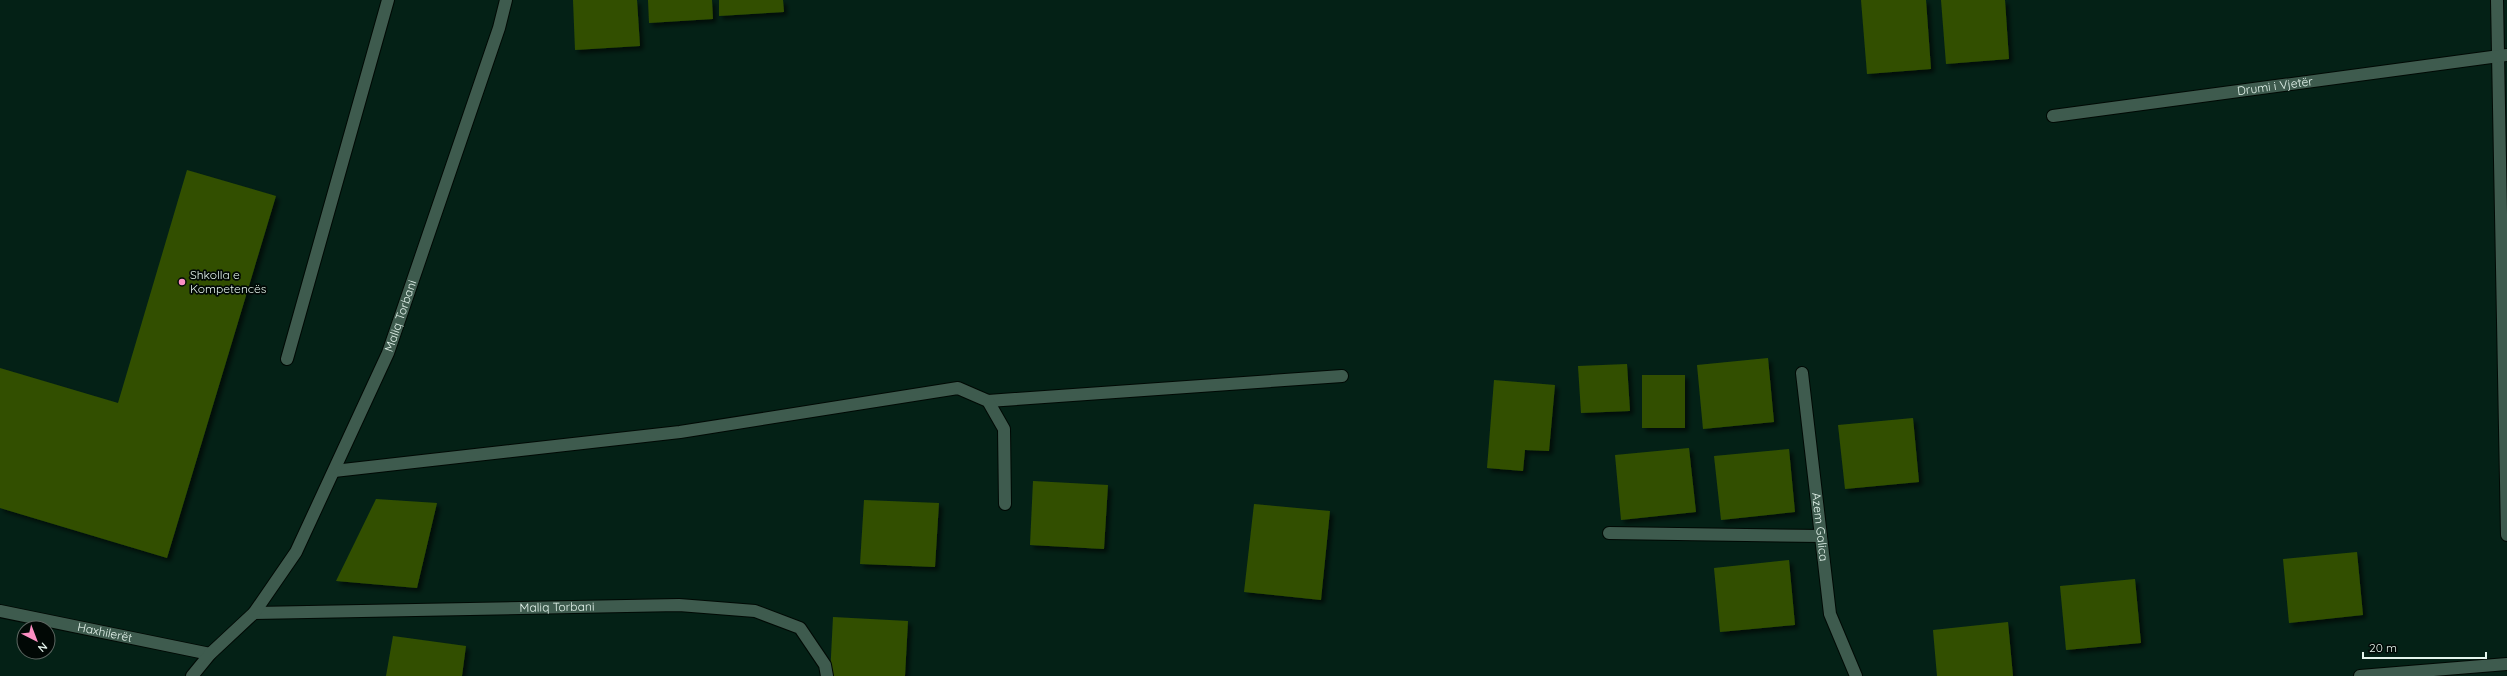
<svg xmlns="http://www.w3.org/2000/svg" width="2507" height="676" font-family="Quicksand,sans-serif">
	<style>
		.building { fill: #315002; filter: url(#shadow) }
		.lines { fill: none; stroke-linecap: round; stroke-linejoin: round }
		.minor-casing { stroke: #000904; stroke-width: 14 }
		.minor { stroke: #3e5b4e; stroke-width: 12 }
		.poi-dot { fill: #fc8fc3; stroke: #010805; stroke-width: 1.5 }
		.labels { text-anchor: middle; stroke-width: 3.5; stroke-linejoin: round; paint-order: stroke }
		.street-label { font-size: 12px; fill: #e4f4ec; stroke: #010805 }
		.poi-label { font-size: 12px; fill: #e4f4ec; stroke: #010805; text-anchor: start }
	</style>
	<defs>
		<filter id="shadow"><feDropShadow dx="3.5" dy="3.5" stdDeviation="2" flood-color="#0009"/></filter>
	</defs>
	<rect width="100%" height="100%" fill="#042116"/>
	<path class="building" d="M 573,0 L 637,0 L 640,46 L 575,50 Z
		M 648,0 L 712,0 L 713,19 L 649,23 Z
		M 719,0 L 783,0 L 784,12 L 719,16 Z
		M 1861,0 L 1926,0 L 1931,69 L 1867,74 Z
		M 1941,0 L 2005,0 L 2009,59 L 1946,64 Z
		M 187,170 L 276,196 L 167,558 L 0,508 L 0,368 L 118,403 Z
		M 1768,358 L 1774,422 L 1703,429 L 1697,365 Z
		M 1627,364 L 1630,411 L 1581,413 L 1578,366 Z
		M 1642,375 L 1685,375 L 1685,428 L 1642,428 Z
		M 1494,380 L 1555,385 L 1549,451 L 1525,450 L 1523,471 L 1487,468 Z
		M 1913,418 L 1919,482 L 1845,489 L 1838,425 Z
		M 1689,448 L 1696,512 L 1621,520 L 1615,455 Z
		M 1789,449 L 1795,512 L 1721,520 L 1714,456 Z
		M 1033,481 L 1108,485 L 1104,549 L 1030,545 Z
		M 376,499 L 437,503 L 417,588 L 336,581 Z
		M 864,500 L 939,503 L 935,567 L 860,564 Z
		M 1254,504 L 1330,511 L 1321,600 L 1244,592 Z
		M 2357,552 L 2363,615 L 2289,623 L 2283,559 Z
		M 1789,560 L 1795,625 L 1720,632 L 1714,568 Z
		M 2135,579 L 2141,643 L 2066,650 L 2060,586 Z
		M 833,617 L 908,621 L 905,676 L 830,676 Z
		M 2008,622 L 2013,676 L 1937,676 L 1933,630 Z
		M 393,636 L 466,646 L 462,676 L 386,676 Z"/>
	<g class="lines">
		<g class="minor-casing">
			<g id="minor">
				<path d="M 2497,0 L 2507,535"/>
				<path id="s1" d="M 2053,116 L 2507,55"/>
				<path d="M 287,359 L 388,0"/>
				<path id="s2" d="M 1802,373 L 1830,614 L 1856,676"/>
				<path d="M 988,401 L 1342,376"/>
				<path d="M 334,471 L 680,432 L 958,388 L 988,401 L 1004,429 L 1005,504"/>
				<path d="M 1609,533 L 1821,536"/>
				<path id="s3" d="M 0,611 L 210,654"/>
				<path id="s4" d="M 254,613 L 679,605 L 755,611 L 800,628 L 825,665 L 827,676"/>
				<path id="s5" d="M 192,676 L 210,654 L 254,613 L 296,552 L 388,353 L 499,28 L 506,0"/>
				<path d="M 2360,676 L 2507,664"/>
			</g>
		</g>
		<use href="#minor" class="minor"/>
	</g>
	<circle class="poi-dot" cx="182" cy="282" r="4"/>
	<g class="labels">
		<g class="street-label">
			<text dy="4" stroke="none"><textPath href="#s1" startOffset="224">Drumi i Vjetër</textPath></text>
			<text dy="4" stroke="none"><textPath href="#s5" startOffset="421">Maliq Torbani</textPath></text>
			<text dy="4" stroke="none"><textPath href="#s2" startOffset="155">Azem Galica</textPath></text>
			<text dy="4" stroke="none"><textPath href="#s4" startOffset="303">Maliq Torbani</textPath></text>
			<text dy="4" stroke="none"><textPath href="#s3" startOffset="107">Haxhilerët</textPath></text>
		</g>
		<g class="poi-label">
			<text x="190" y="279">Shkolla e<tspan x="190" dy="14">Kompetencës</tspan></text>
		</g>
	</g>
	<g transform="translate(36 640) rotate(138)"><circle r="19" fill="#010805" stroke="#5c6661"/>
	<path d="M0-3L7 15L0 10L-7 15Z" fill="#fc8fc3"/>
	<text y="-6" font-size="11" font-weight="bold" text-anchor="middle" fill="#e4f4ec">N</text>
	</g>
	<path d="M2363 652v6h123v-6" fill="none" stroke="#e4f4ec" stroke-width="2"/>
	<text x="2369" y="652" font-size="12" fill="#e4f4ec" stroke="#010805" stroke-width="3" paint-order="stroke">20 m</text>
</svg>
